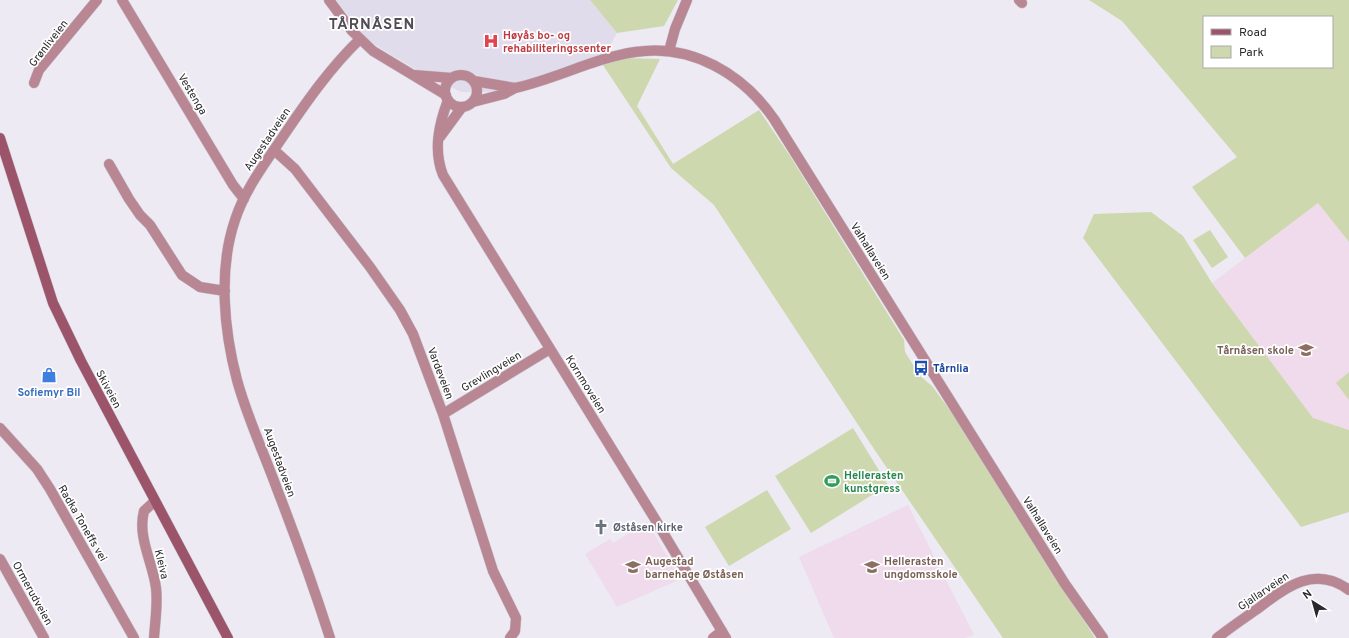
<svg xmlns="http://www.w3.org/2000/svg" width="1349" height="638" font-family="Overpass,sans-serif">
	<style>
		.built { fill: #e1dceb }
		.education { fill: #efdbeb }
		.green { fill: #cdd8af; fill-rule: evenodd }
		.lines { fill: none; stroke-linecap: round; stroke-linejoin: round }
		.minor-casing { stroke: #cac7cf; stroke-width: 11 }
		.tertiary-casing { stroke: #cac7cf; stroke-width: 11 }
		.secondary-casing { stroke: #cac7cf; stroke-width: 11 }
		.minor { stroke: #b98694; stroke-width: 10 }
		.tertiary { stroke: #b98694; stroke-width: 10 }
		.secondary { stroke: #9c546a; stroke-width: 10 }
		.labels { text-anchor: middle; stroke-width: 3.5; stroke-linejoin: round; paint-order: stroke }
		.health-label { font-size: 11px; font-weight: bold; fill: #be3a42; stroke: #fff; text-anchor: start }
		.street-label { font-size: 11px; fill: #29282b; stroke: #fff }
		.education-label { font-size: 11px; font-weight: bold; fill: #785e54; stroke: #fff; text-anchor: start }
		.transit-label { font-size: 11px; font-weight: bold; fill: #164399; stroke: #fff; text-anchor: start }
		.shop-label { font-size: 11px; font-weight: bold; fill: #366cbe; stroke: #fff }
		.leisure-label { font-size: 11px; font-weight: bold; fill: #27864d; stroke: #fff; text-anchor: start }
		.worship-label { font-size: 11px; font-weight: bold; fill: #5b616d; stroke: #fff; text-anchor: start }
		.district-label { font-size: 15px; font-weight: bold; letter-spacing: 1px; fill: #504d54; stroke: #fff }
	</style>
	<rect width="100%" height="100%" fill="#edeaf3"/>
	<path class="built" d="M 336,0 L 590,0 L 617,33 L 601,62 L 504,92 L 461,92 L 420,72 L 377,46 L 363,35 Z"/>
	<path class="education" d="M 1318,203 L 1349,242 L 1349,430 L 1313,418 L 1212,283 Z
		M 908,505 L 974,635 L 965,638 L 834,638 L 799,557 Z
		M 647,522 L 681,579 L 617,607 L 585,554 L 610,539 L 613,543 Z"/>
	<path class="green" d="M 590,0 L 678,0 L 664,26 L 617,33 Z
		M 1089,0 L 1349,0 L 1349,242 L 1318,203 L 1245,258 L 1192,187 L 1237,157 L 1122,21 ZM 1204,17 L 1332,17 L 1332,67 L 1204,67 Z
		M 628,58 L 660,59 L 637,106 L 673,164 L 759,110 L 790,156 L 904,340 L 905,352 L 920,376 L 932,386 L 952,413 L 1095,638 L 1003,638 L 874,449 L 714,205 L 671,168 L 601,62 Z
		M 1151,212 L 1183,236 L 1212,283 L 1313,418 L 1349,430 L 1349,512 L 1301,527 L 1083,238 L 1094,214 Z
		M 1210,230 L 1228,257 L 1212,268 L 1193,240 Z
		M 1349,372 L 1349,400 L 1336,383 Z
		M 853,428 L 888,485 L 811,533 L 775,476 Z
		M 767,490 L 791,529 L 729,566 L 705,527 Z"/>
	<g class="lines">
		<g class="minor-casing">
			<path id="minor" d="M 122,0 L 233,185 L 244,199
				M 1019,0 L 1022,3
				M 669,51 L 675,29 L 687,0
				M 34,83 L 39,70 L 97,0
				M 448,100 C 439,124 433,150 443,175 L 655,519 L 726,638
				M 440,137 L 462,107
				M 274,150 L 295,169 L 370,267 L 400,310 L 413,334 L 443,414 L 493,571 L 516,618 L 515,631 L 510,638
				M 109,164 L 129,199 L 140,215 L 150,225 L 182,275 L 200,287 L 225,291
				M 443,414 L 550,349
				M 0,428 L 37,469 L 50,489 L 134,638
				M 0,559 L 44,638
				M 154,638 C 155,622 158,604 156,588 C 153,563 137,537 144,511 L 155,501
				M 330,638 C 314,588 296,538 277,489 C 264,453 247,417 237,380 C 224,331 218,270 235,220 C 245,189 266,162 284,135 C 307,101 330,68 360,39
				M 713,638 L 722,631
				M 1217,638 C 1231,627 1246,617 1260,607 C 1287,586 1316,565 1349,590"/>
		</g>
		<g class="tertiary-casing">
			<path id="tertiary" d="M 329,0 L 352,31 L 373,51 L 446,95
				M 414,75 L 452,78
				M445 91a16 16 0 1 1 32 0a16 16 0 1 1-32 0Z
				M 474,81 L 515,88
				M 473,102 L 504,94 L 515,88 C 556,79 594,58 635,52 C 691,43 743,74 774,119 L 1065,584 L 1103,638"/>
		</g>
		<g class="secondary-casing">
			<path id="secondary" d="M 0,138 L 53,303 L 81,361 L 228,638"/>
		</g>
		<use href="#minor" class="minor"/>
		<use href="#tertiary" class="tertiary"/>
		<use href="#secondary" class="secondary"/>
	</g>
	<defs>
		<g id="hospital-bare" transform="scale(1.2)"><path d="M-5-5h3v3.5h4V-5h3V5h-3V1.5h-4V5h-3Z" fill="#e0444e" stroke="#fff" stroke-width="2.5" paint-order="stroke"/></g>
		<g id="school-bare" transform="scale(1.2)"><path d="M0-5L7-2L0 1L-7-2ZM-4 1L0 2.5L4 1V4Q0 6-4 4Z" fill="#8d6e63" stroke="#fff" stroke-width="2.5" paint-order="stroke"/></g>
		<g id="bus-bare" transform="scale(1.2)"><path d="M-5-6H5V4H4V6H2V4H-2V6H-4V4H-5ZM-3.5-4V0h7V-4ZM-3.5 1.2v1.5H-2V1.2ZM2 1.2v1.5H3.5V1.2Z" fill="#1a4fb4" stroke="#fff" stroke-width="2.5" paint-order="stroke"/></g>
		<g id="shop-bare" transform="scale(1.2)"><path d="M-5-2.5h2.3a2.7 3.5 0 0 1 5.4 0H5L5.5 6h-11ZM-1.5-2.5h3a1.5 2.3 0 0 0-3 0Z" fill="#3f7fe0" stroke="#fff" stroke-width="2.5" paint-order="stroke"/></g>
		<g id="stadium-bare" transform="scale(1.2)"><path d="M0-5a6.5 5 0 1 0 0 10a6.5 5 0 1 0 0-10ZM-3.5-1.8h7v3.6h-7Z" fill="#2e9e5b" stroke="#fff" stroke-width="2.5" paint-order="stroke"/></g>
		<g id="church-bare" transform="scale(1.2)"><path d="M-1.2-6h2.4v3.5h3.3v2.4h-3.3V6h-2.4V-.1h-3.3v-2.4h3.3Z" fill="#6b7280" stroke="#fff" stroke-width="2.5" paint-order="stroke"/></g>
	</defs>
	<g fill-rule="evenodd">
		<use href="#hospital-bare" x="491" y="41"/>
		<use href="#school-bare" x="1306" y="350"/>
		<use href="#bus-bare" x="921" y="368"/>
		<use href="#shop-bare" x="49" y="375"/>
		<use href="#stadium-bare" x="832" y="481"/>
		<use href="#church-bare" x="601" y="527"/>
		<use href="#school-bare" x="633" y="567"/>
		<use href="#school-bare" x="872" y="567"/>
	</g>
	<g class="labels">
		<g class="health-label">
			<text x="503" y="39">Høyås bo- og<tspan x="503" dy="13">rehabiliteringssenter</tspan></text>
		</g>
		<g class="street-label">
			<text transform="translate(48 43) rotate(-52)" y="4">Grønliveien</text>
			<text transform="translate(193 94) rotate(59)" y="4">Vestenga</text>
			<text transform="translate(267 139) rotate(-56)" y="4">Augestadveien</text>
			<text transform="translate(871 251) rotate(58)" y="4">Valhallaveien</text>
			<text transform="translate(491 371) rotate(-31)" y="4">Grevlingveien</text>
			<text transform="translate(441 373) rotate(69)" y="4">Vardeveien</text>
			<text transform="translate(586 384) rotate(58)" y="4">Kornmoveien</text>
			<text transform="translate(109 389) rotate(62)" y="4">Skiveien</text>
			<text transform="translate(280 462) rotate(70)" y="4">Augestadveien</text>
			<text transform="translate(83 523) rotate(60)" y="4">Radka Toneffs vei</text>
			<text transform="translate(1043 525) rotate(58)" y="4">Valhallaveien</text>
			<text transform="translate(162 564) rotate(76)" y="4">Kleiva</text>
			<text transform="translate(1263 591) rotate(-34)" y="4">Gjallarveien</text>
			<text transform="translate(33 593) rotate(61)" y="4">Ormerudveien</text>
		</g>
		<g class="education-label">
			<text x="1294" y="354" text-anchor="end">Tårnåsen skole</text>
			<text x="645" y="565">Augestad<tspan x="645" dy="13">barnehage Øståsen</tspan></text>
			<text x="884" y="565">Hellerasten<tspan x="884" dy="13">ungdomsskole</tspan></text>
		</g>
		<g class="transit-label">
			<text x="933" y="372">Tårnlia</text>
		</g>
		<g class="shop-label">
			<text x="49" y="396">Sofiemyr Bil</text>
		</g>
		<g class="leisure-label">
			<text x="844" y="479">Hellerasten<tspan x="844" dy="13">kunstgress</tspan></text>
		</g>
		<g class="worship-label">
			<text x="613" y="531">Øståsen kirke</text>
		</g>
		<g class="district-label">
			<text x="372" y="29">TÅRNÅSEN</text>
		</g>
	</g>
	<rect x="1203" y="16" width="130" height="52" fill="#ffffff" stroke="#a9a9aa"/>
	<rect x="1211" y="29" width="20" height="6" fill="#9c546a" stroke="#a9a9aa"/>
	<text x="1239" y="36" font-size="12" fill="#29282b">Road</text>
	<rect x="1211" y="46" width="20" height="12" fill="#cdd8af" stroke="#a9a9aa"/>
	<text x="1239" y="56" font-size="12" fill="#29282b">Park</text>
	<g transform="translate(1313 602) rotate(323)" stroke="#ffffff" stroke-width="3" paint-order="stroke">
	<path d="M0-3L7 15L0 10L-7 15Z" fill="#29282b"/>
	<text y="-6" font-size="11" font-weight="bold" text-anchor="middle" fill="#29282b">N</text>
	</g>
</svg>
